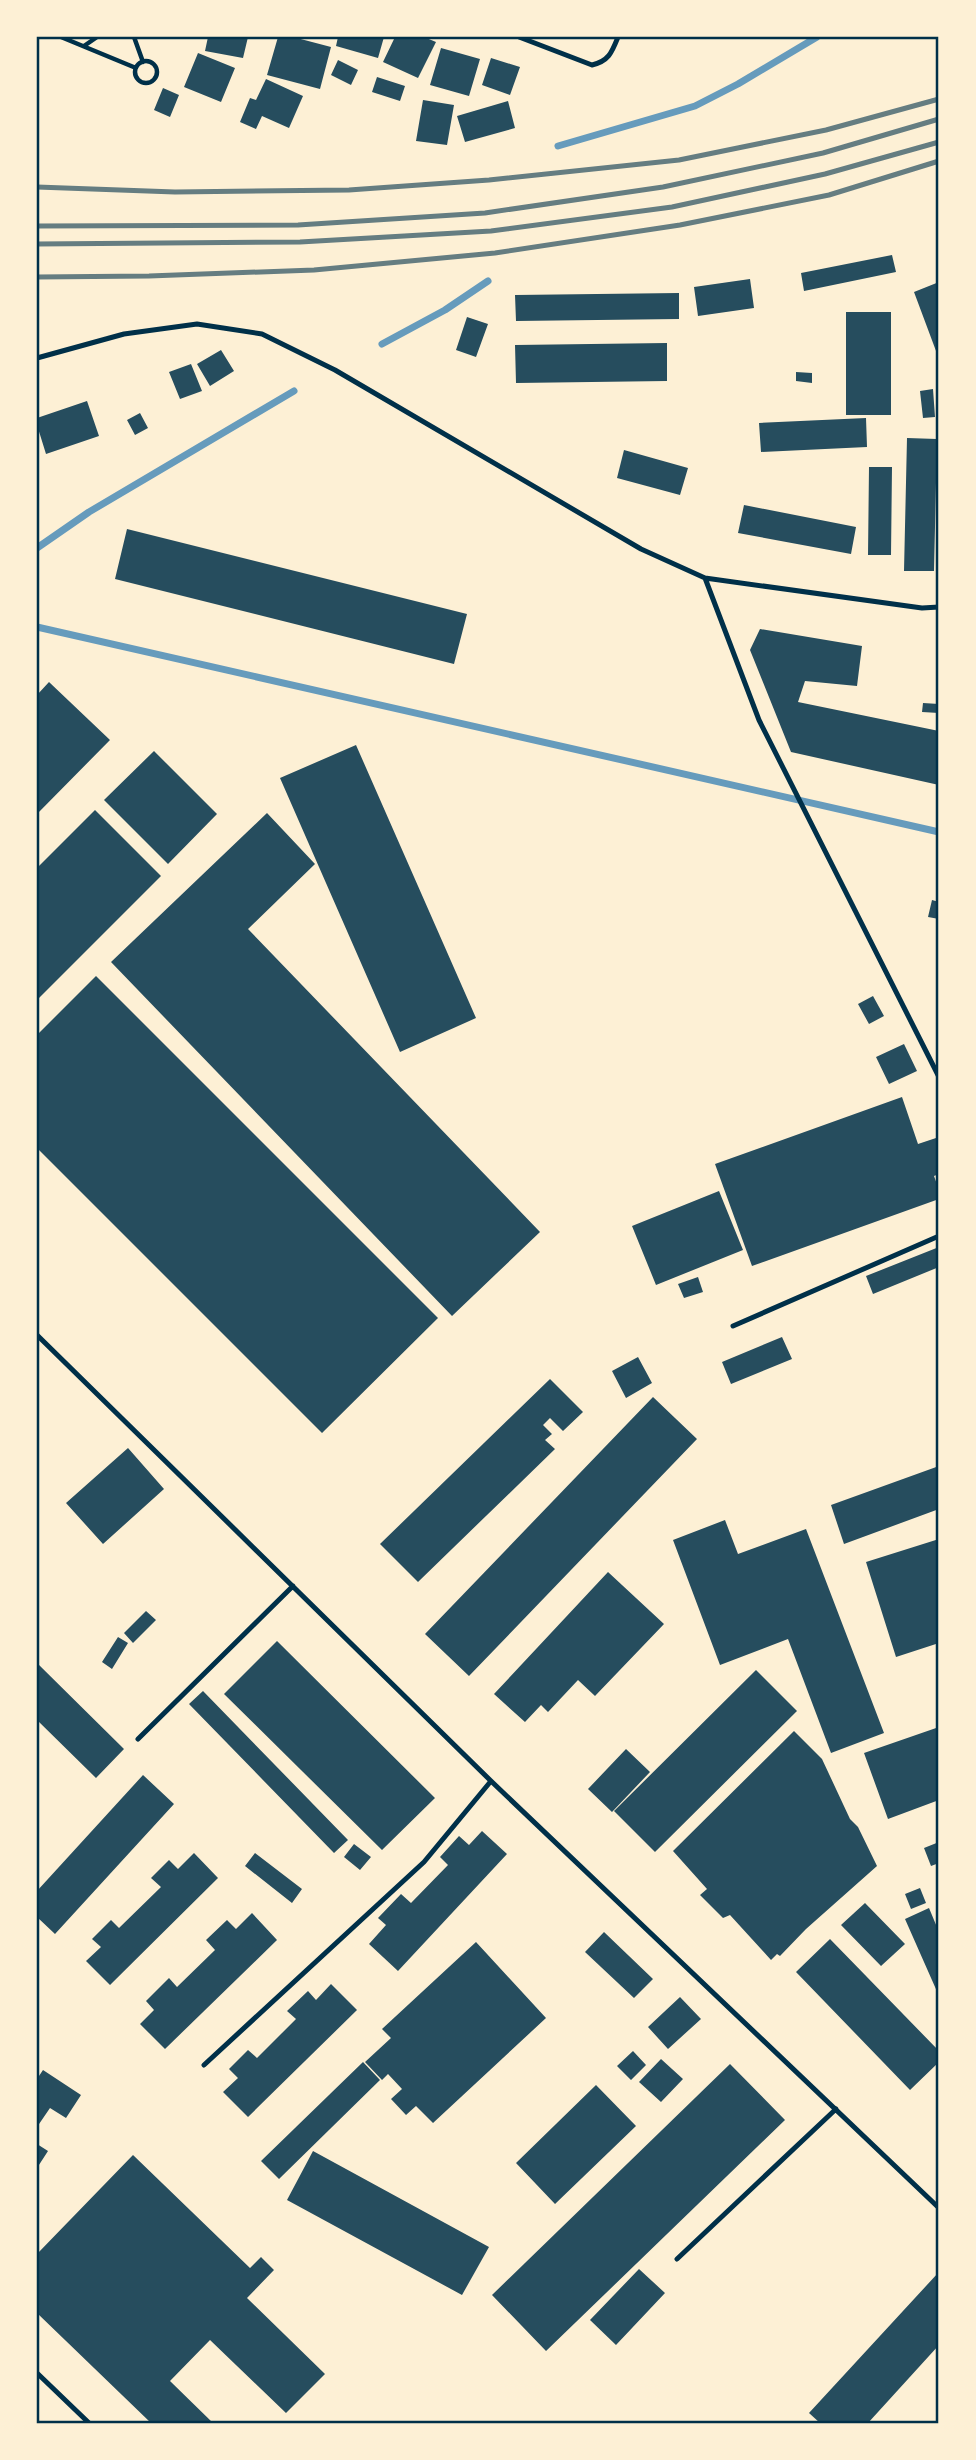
<svg xmlns="http://www.w3.org/2000/svg" width="976" height="2460" font-family="Karla,sans-serif">
	<style>
		.lines { fill: none; stroke-linecap: round; stroke-linejoin: round }
		.stream { stroke: #669bbc; stroke-width: 7 }
		.building { fill: #264d5e }
		.path { stroke: #003049; stroke-width: 4.5 }
		.service { stroke: #003049; stroke-width: 5 }
		.rail { stroke: #657d81; stroke-width: 5 }
		.neatline { fill: none; stroke: #003049; stroke-width: 2.5 }
	</style>
	<rect width="100%" height="100%" fill="#fdf0d5"/>
	<g class="lines">
		<path class="stream" d="M 558,146 L 695,106 L 738,84 L 817,37
			M 382,344 L 445,310 L 488,281
			M 37,548 L 89,512 L 294,391
			M 37,627 L 939,832"/>
	</g>
	<path class="building" d="M 208,37 L 248,37 L 243,58 L 205,51 Z
		M 278,37 L 293,37 L 331,47 L 320,89 L 267,75 Z
		M 338,37 L 384,37 L 378,58 L 336,46 Z
		M 395,37 L 424,37 L 436,42 L 418,78 L 383,62 Z
		M 441,48 L 480,59 L 469,96 L 430,85 Z
		M 198,53 L 235,68 L 221,102 L 184,87 Z
		M 491,58 L 520,67 L 510,95 L 482,85 Z
		M 338,60 L 358,70 L 351,85 L 331,75 Z
		M 377,77 L 405,86 L 400,101 L 372,92 Z
		M 266,79 L 303,96 L 289,128 L 262,116 L 256,129 L 240,122 L 250,98 L 256,100 Z
		M 163,88 L 179,95 L 170,117 L 154,110 Z
		M 423,100 L 454,105 L 447,145 L 416,141 Z
		M 508,101 L 515,128 L 465,142 L 457,116 Z
		M 892,255 L 896,272 L 804,291 L 801,273 Z
		M 750,279 L 754,308 L 698,316 L 694,287 Z
		M 939,282 L 939,359 L 914,292 Z
		M 679,293 L 679,319 L 516,321 L 515,295 Z
		M 846,312 L 891,312 L 891,415 L 846,415 Z
		M 467,317 L 488,324 L 476,357 L 456,350 Z
		M 667,343 L 667,381 L 516,383 L 515,345 Z
		M 221,350 L 234,371 L 210,386 L 197,364 Z
		M 191,364 L 202,391 L 180,399 L 169,372 Z
		M 796,372 L 812,373 L 812,383 L 796,381 Z
		M 933,389 L 935,417 L 923,418 L 920,391 Z
		M 87,401 L 99,436 L 46,454 L 37,425 L 37,418 Z
		M 140,413 L 148,428 L 135,435 L 127,420 Z
		M 866,418 L 867,447 L 761,452 L 759,423 Z
		M 907,438 L 937,439 L 934,571 L 904,571 Z
		M 624,450 L 688,468 L 680,495 L 617,478 Z
		M 869,467 L 892,467 L 891,555 L 868,555 Z
		M 744,505 L 856,527 L 851,554 L 738,533 Z
		M 127,529 L 467,614 L 454,664 L 115,579 Z
		M 760,629 L 862,646 L 857,686 L 805,681 L 798,702 L 939,731 L 939,785 L 791,752 L 750,650 Z
		M 49,682 L 110,740 L 37,814 L 37,695 Z
		M 923,703 L 939,704 L 939,713 L 922,712 Z
		M 356,745 L 476,1018 L 400,1052 L 280,778 Z
		M 154,751 L 217,814 L 168,864 L 104,800 Z
		M 95,810 L 161,876 L 37,1000 L 37,868 Z
		M 267,813 L 315,864 L 248,929 L 540,1232 L 452,1316 L 111,962 Z
		M 932,900 L 939,902 L 939,919 L 928,917 Z
		M 96,976 L 438,1318 L 322,1433 L 37,1148 L 37,1035 Z
		M 873,996 L 884,1016 L 869,1024 L 858,1004 Z
		M 904,1044 L 917,1071 L 889,1084 L 876,1057 Z
		M 902,1097 L 918,1144 L 939,1137 L 939,1174 L 934,1176 L 939,1190 L 939,1199 L 752,1266 L 715,1164 Z
		M 719,1191 L 743,1250 L 656,1285 L 632,1226 Z
		M 939,1247 L 939,1267 L 873,1294 L 866,1276 Z
		M 698,1277 L 703,1292 L 684,1298 L 678,1284 Z
		M 782,1337 L 792,1359 L 731,1384 L 722,1362 Z
		M 638,1357 L 652,1383 L 626,1398 L 612,1371 Z
		M 550,1379 L 583,1412 L 563,1431 L 550,1418 L 543,1425 L 552,1434 L 545,1440 L 555,1449 L 418,1582 L 380,1544 Z
		M 653,1397 L 697,1439 L 469,1676 L 425,1634 Z
		M 128,1448 L 164,1489 L 103,1544 L 66,1503 Z
		M 939,1466 L 939,1509 L 844,1544 L 831,1505 Z
		M 725,1520 L 738,1554 L 806,1529 L 884,1733 L 831,1753 L 788,1639 L 720,1665 L 673,1540 Z
		M 939,1539 L 939,1643 L 896,1657 L 866,1562 Z
		M 608,1572 L 664,1624 L 595,1696 L 578,1680 L 548,1712 L 541,1705 L 525,1722 L 494,1694 Z
		M 146,1611 L 156,1620 L 133,1643 L 124,1633 Z
		M 118,1637 L 128,1643 L 112,1669 L 102,1662 Z
		M 277,1641 L 435,1798 L 382,1850 L 224,1694 Z
		M 37,1663 L 124,1749 L 96,1778 L 37,1720 Z
		M 756,1670 L 797,1711 L 655,1852 L 614,1811 Z
		M 203,1691 L 348,1840 L 334,1853 L 189,1704 Z
		M 939,1727 L 939,1800 L 888,1819 L 864,1753 Z
		M 794,1731 L 822,1759 L 850,1819 L 858,1827 L 877,1866 L 806,1929 L 780,1956 L 777,1954 L 771,1960 L 730,1915 L 723,1918 L 700,1895 L 707,1889 L 673,1851 Z
		M 626,1749 L 650,1772 L 612,1812 L 588,1789 Z
		M 143,1775 L 174,1804 L 55,1934 L 37,1917 L 37,1891 Z
		M 482,1831 L 507,1854 L 398,1971 L 369,1944 L 386,1925 L 378,1918 L 401,1894 L 411,1903 L 448,1865 L 440,1857 L 459,1836 L 469,1845 Z
		M 939,1842 L 939,1863 L 931,1866 L 924,1848 Z
		M 354,1844 L 371,1857 L 360,1870 L 344,1857 Z
		M 194,1853 L 218,1878 L 110,1985 L 86,1961 L 101,1947 L 92,1939 L 111,1920 L 119,1928 L 161,1887 L 151,1878 L 169,1860 L 178,1869 Z
		M 255,1853 L 302,1889 L 292,1903 L 245,1866 Z
		M 920,1888 L 926,1903 L 911,1909 L 905,1894 Z
		M 865,1903 L 905,1944 L 881,1966 L 841,1925 Z
		M 929,1908 L 939,1932 L 939,1996 L 905,1919 Z
		M 252,1913 L 277,1940 L 165,2049 L 140,2024 L 154,2010 L 146,2001 L 169,1978 L 177,1987 L 215,1950 L 206,1940 L 227,1920 L 236,1929 Z
		M 604,1932 L 653,1979 L 634,1998 L 585,1952 Z
		M 830,1939 L 939,2051 L 939,2062 L 910,2090 L 796,1972 Z
		M 476,1942 L 546,2018 L 433,2123 L 416,2106 L 406,2115 L 391,2099 L 402,2089 L 388,2074 L 382,2080 L 365,2062 L 391,2038 L 382,2029 Z
		M 331,1984 L 357,2010 L 248,2117 L 223,2092 L 238,2078 L 229,2069 L 248,2050 L 257,2058 L 296,2019 L 287,2011 L 308,1991 L 316,2000 Z
		M 680,1997 L 701,2019 L 668,2049 L 648,2027 Z
		M 633,2051 L 646,2065 L 631,2080 L 617,2066 Z
		M 661,2059 L 683,2079 L 661,2102 L 639,2082 Z
		M 363,2062 L 380,2080 L 279,2179 L 261,2161 Z
		M 730,2064 L 785,2120 L 546,2351 L 492,2295 Z
		M 43,2070 L 81,2095 L 66,2118 L 50,2108 L 37,2127 L 37,2079 Z
		M 596,2085 L 636,2126 L 555,2204 L 516,2163 Z
		M 37,2144 L 48,2151 L 37,2168 Z
		M 313,2151 L 489,2247 L 462,2295 L 287,2200 Z
		M 133,2155 L 250,2268 L 261,2257 L 274,2270 L 247,2298 L 325,2374 L 286,2413 L 210,2340 L 170,2381 L 213,2423 L 151,2423 L 37,2313 L 37,2254 Z
		M 639,2269 L 665,2293 L 616,2345 L 590,2320 Z
		M 938,2273 L 939,2345 L 868,2423 L 820,2423 L 809,2413 Z"/>
	<g class="lines">
		<path class="path" d="M 61,37 L 136,68
			M 134,37 L 143,62
			M 84,46 L 97,37
			M135 72a11 11 0 1 1 22 0a11 11 0 1 1-22 0Z"/>
		<path class="service" d="M 519,37 L 592,65 C 609,61 612,52 618,37
			M 37,358 L 124,334 L 197,324 L 262,334 L 335,370 L 641,549 L 705,578 L 922,608 L 939,607
			M 705,578 L 759,720 L 939,1077
			M 733,1326 L 939,1236
			M 37,1335 L 491,1781 L 939,2208
			M 138,1739 L 293,1586
			M 204,2065 L 424,1862 L 491,1781
			M 677,2259 L 836,2109
			M 37,2373 L 89,2423"/>
		<path class="rail" d="M 37,187 L 175,192 L 349,190 L 489,180 L 679,160 L 826,130 L 939,99
			M 37,226 L 298,225 L 485,213 L 663,187 L 823,153 L 939,119
			M 37,244 L 300,242 L 491,231 L 672,207 L 825,174 L 939,142
			M 37,277 L 149,276 L 314,270 L 495,253 L 680,225 L 829,195 L 939,161"/>
	</g>
	<rect width="976" height="2460" fill="none" stroke="#fdf0d5" stroke-width="77"/>
	<rect x="38" y="38" width="899" height="2384" class="neatline"/>
</svg>
